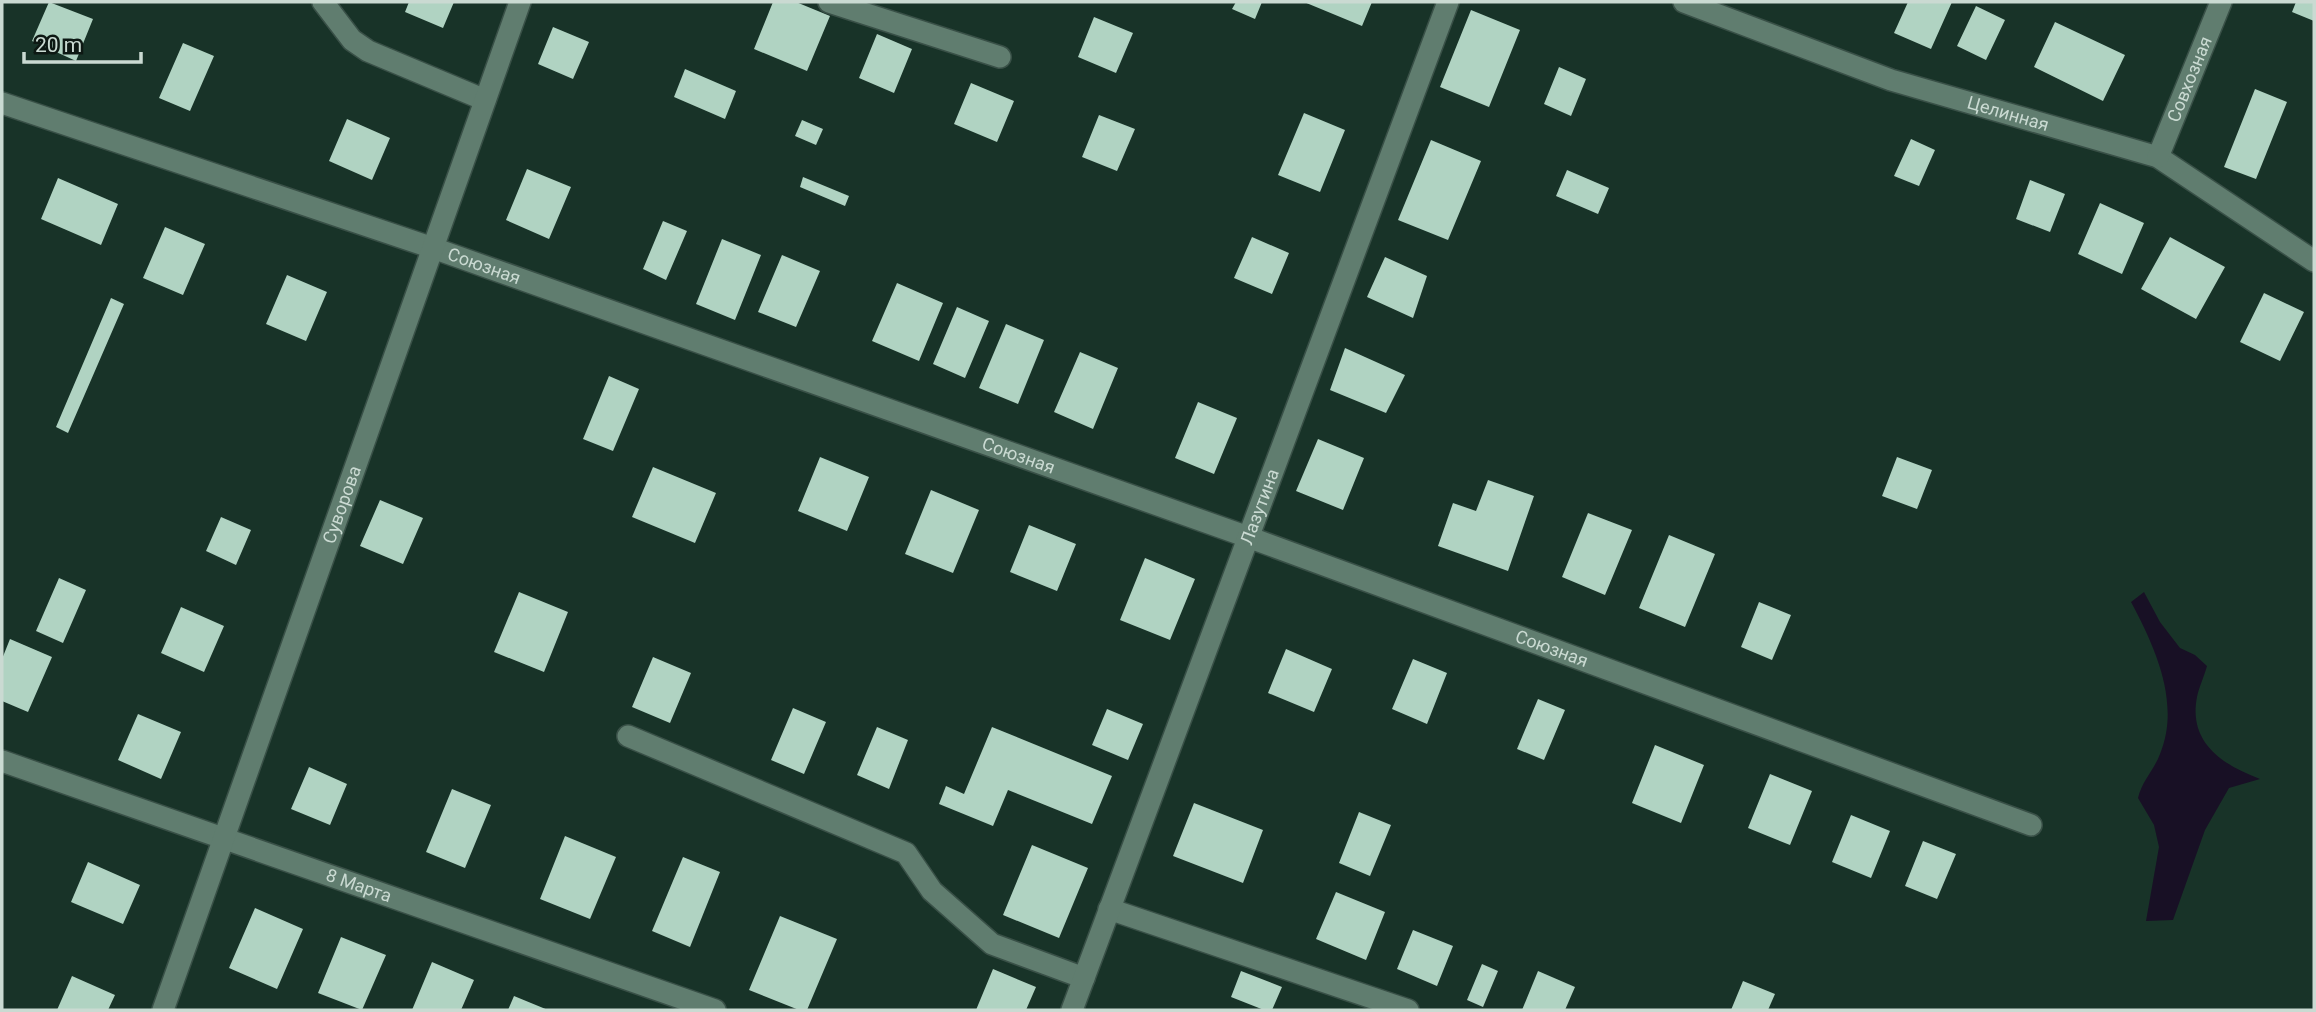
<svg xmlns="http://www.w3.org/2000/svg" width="2316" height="1012" font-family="Roboto,sans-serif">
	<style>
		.water { fill: #181025 }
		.building { fill: #b0d3c2 }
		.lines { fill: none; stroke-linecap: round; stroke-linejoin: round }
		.minor-casing { stroke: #395047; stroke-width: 24 }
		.minor { stroke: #607d6f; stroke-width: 21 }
		.labels { text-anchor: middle; stroke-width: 7; stroke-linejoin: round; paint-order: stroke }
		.street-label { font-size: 18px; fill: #cadad2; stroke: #0d1813 }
	</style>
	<rect width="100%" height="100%" fill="#183328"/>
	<path class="water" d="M 2144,592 L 2160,622 L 2180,648 L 2195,655 L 2207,666 C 2204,677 2199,687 2197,697 C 2188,743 2223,765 2260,779 L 2229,788 L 2205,830 L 2173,920 L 2146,921 L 2159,847 L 2154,825 L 2138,798 C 2142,781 2154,770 2160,754 C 2181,703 2155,647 2131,602 Z"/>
	<path class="building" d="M 49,2 L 93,19 L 76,61 L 32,41 Z
		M 409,2 L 454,2 L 443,28 L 405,12 Z
		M 773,2 L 796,2 L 830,16 L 807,71 L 754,49 Z
		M 1236,2 L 1262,2 L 1255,19 L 1232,9 Z
		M 1304,2 L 1372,2 L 1362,26 Z
		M 1908,2 L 1952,2 L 1931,49 L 1894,33 Z
		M 2296,2 L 2314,2 L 2314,21 L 2292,12 Z
		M 1976,6 L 2005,20 L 1986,60 L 1957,46 Z
		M 1471,10 L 1520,30 L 1489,107 L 1440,87 Z
		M 1094,17 L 1133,33 L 1116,73 L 1078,57 Z
		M 2055,22 L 2125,55 L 2103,101 L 2034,67 Z
		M 553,27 L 589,42 L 573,79 L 538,64 Z
		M 877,34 L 912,49 L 894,93 L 859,78 Z
		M 183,43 L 214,56 L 190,111 L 159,98 Z
		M 1559,67 L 1586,79 L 1571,116 L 1544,104 Z
		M 685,69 L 736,91 L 725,119 L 674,97 Z
		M 971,83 L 1014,101 L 997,142 L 954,124 Z
		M 2255,89 L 2287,102 L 2256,179 L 2224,167 Z
		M 1304,113 L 1345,130 L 1320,192 L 1278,175 Z
		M 1099,115 L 1135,129 L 1117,171 L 1082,157 Z
		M 347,119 L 390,138 L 372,180 L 329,161 Z
		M 802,120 L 823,129 L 816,145 L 795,136 Z
		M 1911,139 L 1935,150 L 1919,186 L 1894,176 Z
		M 1431,140 L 1481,161 L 1448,240 L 1398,220 Z
		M 527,169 L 571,187 L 549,239 L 506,220 Z
		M 1567,170 L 1609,188 L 1598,214 L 1556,196 Z
		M 803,177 L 849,196 L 845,206 L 800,187 Z
		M 58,178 L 118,204 L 101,245 L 41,219 Z
		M 2030,180 L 2065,194 L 2050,232 L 2016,219 Z
		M 2100,203 L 2144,223 L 2122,274 L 2078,254 Z
		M 663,221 L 687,231 L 666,280 L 643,269 Z
		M 165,227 L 205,244 L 183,295 L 143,278 Z
		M 1252,237 L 1289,253 L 1272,294 L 1234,278 Z
		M 2170,237 L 2225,267 L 2196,319 L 2141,289 Z
		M 722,239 L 761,255 L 735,320 L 696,304 Z
		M 782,255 L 820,271 L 796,327 L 758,312 Z
		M 1385,257 L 1427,276 L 1413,318 L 1367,297 Z
		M 287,275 L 327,292 L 306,341 L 266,324 Z
		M 897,283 L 943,303 L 919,361 L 872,341 Z
		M 2264,293 L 2304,312 L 2280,361 L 2240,342 Z
		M 111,298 L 124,304 L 68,433 L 56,427 Z
		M 957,307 L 989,321 L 965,378 L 933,364 Z
		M 1006,324 L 1044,340 L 1018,404 L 979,388 Z
		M 1345,348 L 1405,375 L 1386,413 L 1330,390 Z
		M 1080,352 L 1118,368 L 1093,429 L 1054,412 Z
		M 609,376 L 639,389 L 613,451 L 583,439 Z
		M 1198,402 L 1237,418 L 1214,474 L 1175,458 Z
		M 1318,439 L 1364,458 L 1343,510 L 1296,491 Z
		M 820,457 L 869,477 L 847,531 L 798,511 Z
		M 1897,457 L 1932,470 L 1917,509 L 1882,496 Z
		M 653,467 L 716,493 L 695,543 L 632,517 Z
		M 1488,480 L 1534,496 L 1508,571 L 1438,546 L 1453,503 L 1476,511 Z
		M 931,490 L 979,510 L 953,573 L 905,554 Z
		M 380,500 L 423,518 L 403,564 L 360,546 Z
		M 1588,513 L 1632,530 L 1605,595 L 1562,577 Z
		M 221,517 L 251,530 L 236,565 L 206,551 Z
		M 1029,525 L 1076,544 L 1057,591 L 1010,572 Z
		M 1669,535 L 1715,554 L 1685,627 L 1639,608 Z
		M 1145,558 L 1195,579 L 1170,640 L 1120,620 Z
		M 59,578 L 86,590 L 63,643 L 36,631 Z
		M 519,592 L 568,612 L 544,672 L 494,652 Z
		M 1759,602 L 1791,615 L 1772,660 L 1741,647 Z
		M 181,607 L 224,626 L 204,672 L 161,653 Z
		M 10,639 L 52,657 L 28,712 L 2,701 L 2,659 Z
		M 1286,649 L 1332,669 L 1314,712 L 1268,693 Z
		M 653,657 L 691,673 L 670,723 L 632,707 Z
		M 1413,659 L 1447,673 L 1427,724 L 1392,709 Z
		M 1538,699 L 1565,710 L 1544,760 L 1517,749 Z
		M 793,708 L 826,722 L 804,774 L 771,760 Z
		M 1107,709 L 1143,724 L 1128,760 L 1092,745 Z
		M 138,714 L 181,732 L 161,779 L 118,760 Z
		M 877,727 L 908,740 L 889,789 L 857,775 Z
		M 992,727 L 1112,776 L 1092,824 L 1008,790 L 993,826 L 939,804 L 946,786 L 964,794 Z
		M 1655,745 L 1704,765 L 1681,823 L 1632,803 Z
		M 309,767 L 347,784 L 330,825 L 291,809 Z
		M 1770,774 L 1812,791 L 1790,845 L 1748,828 Z
		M 452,789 L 491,805 L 465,868 L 426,852 Z
		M 1194,803 L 1263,830 L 1243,883 L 1173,856 Z
		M 1359,812 L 1391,825 L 1370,876 L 1339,863 Z
		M 1851,815 L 1890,831 L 1871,878 L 1832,862 Z
		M 565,836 L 616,857 L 590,919 L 540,899 Z
		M 1923,841 L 1956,854 L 1937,899 L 1905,886 Z
		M 1032,845 L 1088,868 L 1059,938 L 1003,915 Z
		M 683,857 L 720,872 L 690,947 L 652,931 Z
		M 88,862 L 140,885 L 123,924 L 71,902 Z
		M 1336,892 L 1385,912 L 1366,960 L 1316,939 Z
		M 255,908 L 303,929 L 277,989 L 229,968 Z
		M 780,916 L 837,939 L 807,1010 L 799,1010 L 749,990 Z
		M 1413,930 L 1453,946 L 1437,986 L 1397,969 Z
		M 341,937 L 386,955 L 362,1010 L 318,993 Z
		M 432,962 L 474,980 L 461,1010 L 412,1010 Z
		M 1482,964 L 1498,971 L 1483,1007 L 1467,1000 Z
		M 993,969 L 1036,987 L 1026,1010 L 976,1010 Z
		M 1241,971 L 1282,987 L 1272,1010 L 1264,1010 L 1231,997 Z
		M 1538,971 L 1575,987 L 1565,1010 L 1522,1010 Z
		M 72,976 L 115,995 L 108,1010 L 57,1010 Z
		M 1743,981 L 1775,994 L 1768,1010 L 1731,1010 Z
		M 514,996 L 548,1010 L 508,1010 Z"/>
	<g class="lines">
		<g class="minor-casing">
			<g id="minor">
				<path d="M 323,2 L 352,40 L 368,51 L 485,100"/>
				<path d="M 829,2 L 1000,57"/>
				<path id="s1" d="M 1684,2 L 1891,80 L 2158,157 L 2314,261"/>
				<path id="s2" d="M 2,103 L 433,248 L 1248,537 L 2031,825"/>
				<path id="s3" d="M 2158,157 L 2221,2"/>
				<path d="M 628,736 L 906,853 L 932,891 L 992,944 L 1084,978"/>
				<path id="s4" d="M 2,761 L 715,1010"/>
				<path d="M 1109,909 L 1408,1010"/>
				<path id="s5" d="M 163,1010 L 520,2"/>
				<path id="s6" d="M 1072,1010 L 1448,2"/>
			</g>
		</g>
		<use href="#minor" class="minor"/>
	</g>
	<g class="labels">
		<g class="street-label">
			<text dy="6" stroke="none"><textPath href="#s3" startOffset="84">Совхозная</textPath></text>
			<text dy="6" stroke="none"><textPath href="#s1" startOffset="343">Целинная</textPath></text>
			<text dy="6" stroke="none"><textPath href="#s2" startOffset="509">Союзная</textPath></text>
			<text dy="6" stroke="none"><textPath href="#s2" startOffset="1076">Союзная</textPath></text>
			<text dy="6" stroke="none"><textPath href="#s5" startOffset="536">Суворова</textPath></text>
			<text dy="6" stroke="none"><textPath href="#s6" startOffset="537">Лазутина</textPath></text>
			<text dy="6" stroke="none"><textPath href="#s2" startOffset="1643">Союзная</textPath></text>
			<text dy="6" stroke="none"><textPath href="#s4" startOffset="378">8 Марта</textPath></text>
		</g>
	</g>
	<rect width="2316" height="1012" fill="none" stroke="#cadad2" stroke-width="7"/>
	<path d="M24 52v10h117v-10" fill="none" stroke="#cadad2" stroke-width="3.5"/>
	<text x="35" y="52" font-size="21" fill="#cadad2" stroke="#0d1813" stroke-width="5" paint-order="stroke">20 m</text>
</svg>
